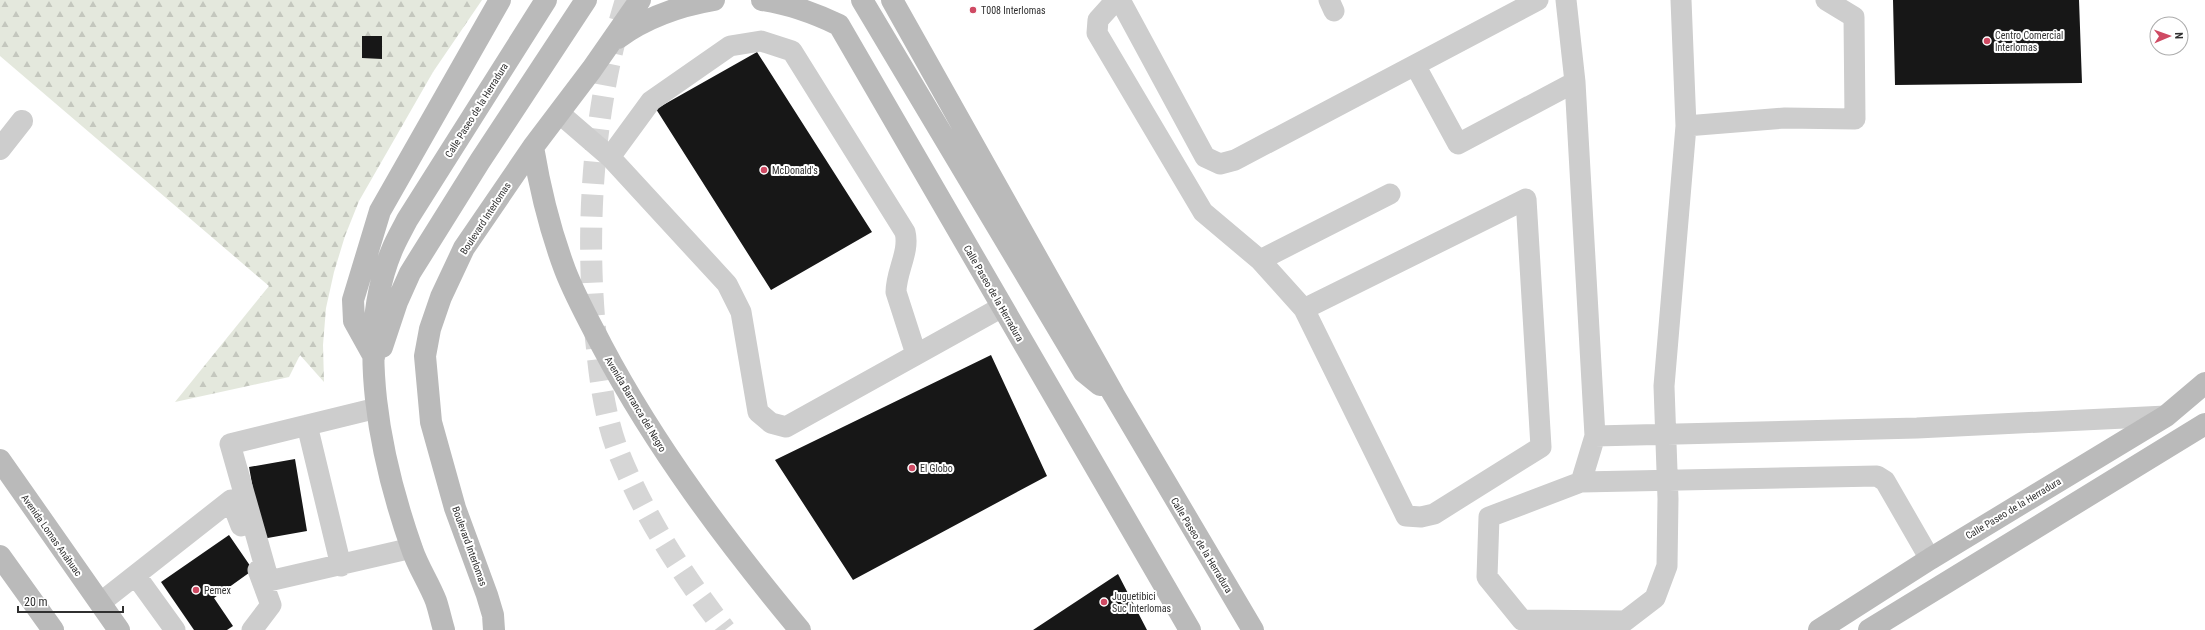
<svg xmlns="http://www.w3.org/2000/svg" width="2205" height="630" font-family="'Roboto Condensed',sans-serif">
	<style>
		.forest { fill: url(#forest-firs) }
		.building { fill: #171717 }
		.lines { fill: none; stroke-linecap: round; stroke-linejoin: round }
		.secondary-tunnel { stroke: #d6d6d6; stroke-width: 22; stroke-dasharray: 22 11; stroke-linecap: butt }
		.service { stroke: #cdcdcd; stroke-width: 21 }
		.minor { stroke: #cdcdcd; stroke-width: 22 }
		.secondary { stroke: #bababa; stroke-width: 22 }
		.poi-dot { fill: #cf4a63; stroke: #fff; stroke-width: 1.5 }
		.labels { text-anchor: middle; stroke-width: 4; stroke-linejoin: round; paint-order: stroke }
		.poi-label { font-size: 10px; fill: #303030; stroke: #fff; text-anchor: start }
		.street-label { font-size: 10px; fill: #303030; stroke: #fff }
	</style>
	<defs>
		<pattern id="forest-firs" width="22" height="20" patternUnits="userSpaceOnUse"><rect width="22" height="20" fill="#e4e8dd"/><path d="M5 1l3.5 6h-7zM16 11l3.5 6h-7z" fill="#c4c7be"/></pattern>
	</defs>
	<rect width="100%" height="100%" fill="#fff"/>
	<path class="forest" d="M 0,0 L 482,0 L 433,72 L 359,201 L 345,236 L 334,272 L 326,308 L 323,345 L 324,382 L 300,355 L 289,377 L 175,402 L 269,286 L 0,56 Z"/>
	<path class="building" d="M 1893,0 L 2079,0 L 2082,83 L 1895,85 Z
		M 362,36 L 382,36 L 382,59 L 362,58 Z
		M 757,52 L 872,232 L 771,290 L 656,109 Z
		M 991,355 L 1047,476 L 853,580 L 775,460 Z
		M 295,459 L 307,531 L 262,539 L 249,467 Z
		M 229,535 L 253,570 L 214,598 L 233,626 L 227,630 L 194,630 L 161,582 Z
		M 1118,574 L 1147,630 L 1033,630 Z"/>
	<g class="lines">
		<path class="secondary-tunnel" d="M 626,0 C 592,109 584,235 597,348 C 600,380 605,415 616,446 C 642,513 681,573 725,630"/>
		<path class="service" d="M 1116,0 L 1098,20 L 1097,33 L 1203,212 L 1260,260 L 1304,309 L 1406,516 L 1421,517 L 1434,514 L 1541,447 L 1526,199 L 1304,309
			M 1120,0 L 1205,157 L 1220,164 L 1235,160 L 1538,0
			M 1329,0 L 1334,11
			M 1566,0 L 1575,82 L 1595,436 L 1581,482 L 1489,517 L 1487,577 L 1522,620 L 1625,621 L 1655,598 L 1667,566 L 1668,499 L 1664,386 L 1686,126 L 1681,0
			M 1415,65 L 1458,144 L 1575,82
			M 559,113 L 610,157 L 727,284 L 741,312 L 758,412 L 771,423 L 786,427 L 1002,307
			M 1686,126 L 1785,118 L 1855,119 L 1854,17 L 1826,0
			M 610,157 L 651,101 L 730,46 L 761,41 L 792,51 L 905,232 C 910,252 896,271 896,292 L 916,354
			M 1260,260 L 1390,194
			M 377,408 L 230,444 L 269,581 L 412,548
			M 307,425 L 341,566
			M 1595,436 L 1917,428 L 2166,416
			M 1581,482 L 1877,476 L 1885,481 L 1930,559
			M 136,576 L 175,630
			M 100,603 L 231,500 L 241,526
			M 252,630 L 271,605 L 258,570"/>
		<path class="minor" d="M 0,149 L 22,121"/>
		<path class="secondary" d="M 762,0 C 790,4 814,13 839,25 L 1190,630
			M 862,0 L 1084,372 L 1100,385
			M 892,0 L 1114,395 L 1253,630
			M 618,38 C 647,17 679,6 714,0
			M 533,147 C 540,189 550,230 565,270 C 575,296 589,321 602,346 C 656,448 726,541 800,630
			M 382,347 L 397,302 L 410,273 L 480,161 L 586,0
			M 374,357 L 354,321 L 353,300 L 380,211 L 500,0
			M 0,460 L 119,630
			M 0,556 L 53,630
			M 444,630 C 441,620 439,610 436,601 C 429,583 418,567 412,549 C 381,461 354,340 392,250 C 396,240 402,230 407,220 L 546,0
			M 494,630 L 493,615 L 487,595 L 455,508 L 431,422 L 425,356 L 430,329 L 441,297 L 464,248 L 533,147 L 592,69 L 640,0
			M 1819,630 L 1930,559 L 2166,416 L 2205,383
			M 1869,630 L 2205,424"/>
	</g>
	<g class="poi-dot">
		<circle cx="973" cy="10" r="4"/>
		<circle cx="1987" cy="41" r="4"/>
		<circle cx="764" cy="170" r="4"/>
		<circle cx="912" cy="468" r="4"/>
		<circle cx="196" cy="590" r="4"/>
		<circle cx="1104" cy="602" r="4"/>
	</g>
	<g class="labels">
		<g class="poi-label">
			<text x="981" y="14">T008 Interlomas</text>
			<text x="1995" y="39">Centro Comercial<tspan x="1995" dy="12">Interlomas</tspan></text>
			<text x="772" y="174">McDonald's</text>
			<text x="920" y="472">El Globo</text>
			<text x="204" y="594">Pemex</text>
			<text x="1112" y="600">Juguetibici<tspan x="1112" dy="12">Suc Interlomas</tspan></text>
		</g>
		<g class="street-label">
			<text transform="translate(476 110) rotate(-58)" y="4">Calle Paseo de la Herradura</text>
			<text transform="translate(485 218) rotate(-57)" y="4">Boulevard Interlomas</text>
			<text transform="translate(994 293) rotate(60)" y="4">Calle Paseo de la Herradura</text>
			<text transform="translate(636 404) rotate(59)" y="4">Avenida Barranca del Negro</text>
			<text transform="translate(2013 508) rotate(-31)" y="4">Calle Paseo de la Herradura</text>
			<text transform="translate(52 535) rotate(55)" y="4">Avenida Lomas Anáhuac</text>
			<text transform="translate(1202 545) rotate(59)" y="4">Calle Paseo de la Herradura</text>
			<text transform="translate(470 546) rotate(70)" y="4">Boulevard Interlomas</text>
		</g>
	</g>
	<g transform="translate(2169 36) rotate(88)"><circle r="19" fill="#ffffff" stroke="#acacac"/>
	<path d="M0-3L7 15L0 10L-7 15Z" fill="#cf4a63"/>
	<text y="-6" font-size="11" font-weight="bold" text-anchor="middle" fill="#303030">N</text>
	</g>
	<path d="M18 606v6h105v-6" fill="none" stroke="#303030" stroke-width="2"/>
	<text x="24" y="606" font-size="12" fill="#303030" stroke="#ffffff" stroke-width="3" paint-order="stroke">20 m</text>
</svg>
